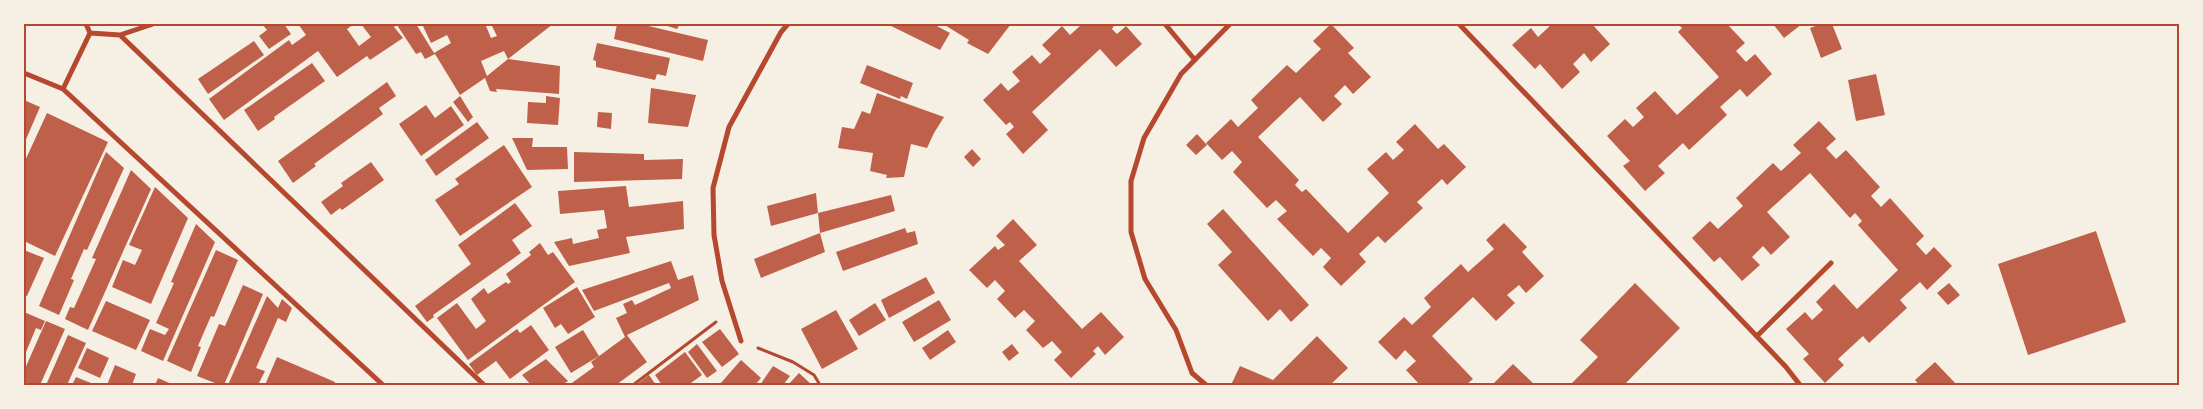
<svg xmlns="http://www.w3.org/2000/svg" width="2203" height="409" font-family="Karla,sans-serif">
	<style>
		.building { fill: #bf614a; fill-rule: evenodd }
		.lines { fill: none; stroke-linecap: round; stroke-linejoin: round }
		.path { stroke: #b5482f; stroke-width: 3 }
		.minor { stroke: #b5482f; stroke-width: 5 }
		.neatline { fill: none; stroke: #b5482f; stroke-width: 2 }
	</style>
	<rect width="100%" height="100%" fill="#f6efe4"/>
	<path class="building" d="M 262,24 L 284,24 L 291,34 L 269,49 L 259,36 L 267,30 Z
		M 298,24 L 354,24 L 347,29 L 359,46 L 371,37 L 361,24 L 416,24 L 434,53 L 451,43 L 447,35 L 431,43 L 422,24 L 553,24 L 508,59 L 504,51 L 481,61 L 487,76 L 508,59 L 560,66 L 559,94 L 496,89 L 497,92 L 490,91 L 485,78 L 460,95 L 435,54 L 425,59 L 421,52 L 416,54 L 397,25 L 394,27 L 403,38 L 370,60 L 367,56 L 337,77 L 318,51 L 224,120 L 209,99 L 289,40 L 292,45 L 306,35 ZM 491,24 L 497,36 L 491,38 L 486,26 Z
		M 617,24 L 640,24 L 708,40 L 703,61 L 614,39 Z
		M 661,24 L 680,24 L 677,29 Z
		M 887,24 L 933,24 L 950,33 L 940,50 Z
		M 943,24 L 1011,24 L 988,54 L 967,43 L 969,40 Z
		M 1079,24 L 1115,24 L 1112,29 L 1117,34 L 1126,26 L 1142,44 L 1116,67 L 1100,49 L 1032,112 L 1048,130 L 1023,154 L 1006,134 L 1014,127 L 1010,122 L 1006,125 L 983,100 L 1001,83 L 1008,91 L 1020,81 L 1012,72 L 1032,55 L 1040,64 L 1051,54 L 1042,45 L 1062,26 L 1070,35 L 1081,25 Z
		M 1331,24 L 1354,48 L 1348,53 L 1371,77 L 1353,94 L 1345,85 L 1334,96 L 1342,104 L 1323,122 L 1300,97 L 1258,137 L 1299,180 L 1295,185 L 1302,192 L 1306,189 L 1348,233 L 1389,193 L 1367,169 L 1386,152 L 1393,160 L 1404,150 L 1396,142 L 1415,124 L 1438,149 L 1444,144 L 1466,167 L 1447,185 L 1442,179 L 1417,202 L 1423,208 L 1385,243 L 1378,236 L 1359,254 L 1366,262 L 1341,286 L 1323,267 L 1331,258 L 1321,248 L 1313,256 L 1277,219 L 1287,211 L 1276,200 L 1267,208 L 1233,172 L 1242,162 L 1232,151 L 1222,160 L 1206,143 L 1231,119 L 1238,127 L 1258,108 L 1251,100 L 1287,65 L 1296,73 L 1321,49 L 1313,41 Z
		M 1552,24 L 1592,24 L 1610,44 L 1591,62 L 1584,53 L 1573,64 L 1580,72 L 1562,89 L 1540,64 L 1535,69 L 1512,45 L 1531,28 L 1538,37 Z
		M 1678,24 L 1727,24 L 1745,43 L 1736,51 L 1746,62 L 1755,54 L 1772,74 L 1747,97 L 1740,89 L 1720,107 L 1727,115 L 1689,150 L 1683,143 L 1658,166 L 1665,173 L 1645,191 L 1623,166 L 1630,161 L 1607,136 L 1625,119 L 1633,127 L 1644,117 L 1636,108 L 1655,91 L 1677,115 L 1719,77 L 1678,32 L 1682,28 Z
		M 1773,24 L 1802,24 L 1784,38 Z
		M 1821,24 L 1832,24 L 1842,49 L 1821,58 L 1810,28 Z
		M 254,41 L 264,55 L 208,94 L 198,79 Z
		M 597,43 L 670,58 L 666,76 L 657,74 L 655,80 L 596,67 L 596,61 L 593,60 Z
		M 312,63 L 325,81 L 274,117 L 275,119 L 258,131 L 244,110 Z
		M 867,65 L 913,83 L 907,99 L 901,96 L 900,99 L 860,83 Z
		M 1876,74 L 1885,115 L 1856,121 L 1848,80 Z
		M 387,82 L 396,96 L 379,108 L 383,114 L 314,164 L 316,166 L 293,183 L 278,161 Z
		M 651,88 L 696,95 L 688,127 L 648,123 Z
		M 877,93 L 944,117 L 934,133 L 927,148 L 911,144 L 904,177 L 886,178 L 887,175 L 870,171 L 873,153 L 838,148 L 842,127 L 854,129 L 862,111 L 870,114 Z
		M 460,96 L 473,117 L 468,122 L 453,102 Z
		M 546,96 L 560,98 L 558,125 L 527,123 L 528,102 L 546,103 Z
		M 24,100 L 40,107 L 24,144 Z
		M 426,105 L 435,118 L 451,106 L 464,125 L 421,156 L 399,124 Z
		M 598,112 L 612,113 L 611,129 L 597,127 Z
		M 47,113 L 108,142 L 55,256 L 24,241 L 24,163 Z
		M 1819,121 L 1836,139 L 1826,148 L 1836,159 L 1846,150 L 1880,187 L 1871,196 L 1881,207 L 1890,198 L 1924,236 L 1916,244 L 1926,255 L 1934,247 L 1952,266 L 1927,290 L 1920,282 L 1900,300 L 1907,308 L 1869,343 L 1863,336 L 1838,359 L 1844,365 L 1825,383 L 1803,359 L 1809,354 L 1786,329 L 1805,312 L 1812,320 L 1823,310 L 1816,302 L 1834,284 L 1857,309 L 1898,270 L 1858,225 L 1862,221 L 1855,213 L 1850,218 L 1810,173 L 1767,212 L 1790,237 L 1771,255 L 1763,246 L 1752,257 L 1760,265 L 1742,281 L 1720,257 L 1714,262 L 1692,238 L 1710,221 L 1718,229 L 1743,206 L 1736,198 L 1773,163 L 1781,171 L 1801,153 L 1793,145 Z
		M 477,122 L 489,138 L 436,176 L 425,160 Z
		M 1197,134 L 1207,145 L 1196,155 L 1186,145 Z
		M 512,138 L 533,138 L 532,147 L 567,147 L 568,169 L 527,170 Z
		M 504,145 L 532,187 L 460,236 L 435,200 L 459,184 L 455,179 Z
		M 972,149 L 981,159 L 973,167 L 964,157 Z
		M 106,152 L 124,168 L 87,250 L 84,249 L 71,279 L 74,280 L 59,315 L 39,306 Z
		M 574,152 L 644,154 L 644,160 L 683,159 L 682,179 L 574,182 Z
		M 371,162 L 384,180 L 342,210 L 340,208 L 331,215 L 321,202 L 343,186 L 341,183 Z
		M 131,170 L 151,189 L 88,330 L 65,319 L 70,307 L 74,308 L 96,259 L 92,258 Z
		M 626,186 L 629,207 L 683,201 L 684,229 L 626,237 L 630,253 L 569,266 L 554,242 L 572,238 L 573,244 L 599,238 L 597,230 L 607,228 L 604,210 L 560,214 L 558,191 Z
		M 155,187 L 188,218 L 151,304 L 112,287 L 123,260 L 135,265 L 142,250 L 129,245 Z
		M 816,193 L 818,213 L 771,226 L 767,206 Z
		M 891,195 L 895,211 L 820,233 L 825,252 L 761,278 L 754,259 L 820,233 L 818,213 Z
		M 515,203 L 532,226 L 512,240 L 521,253 L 433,315 L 434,317 L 427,322 L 415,306 L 471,264 L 458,245 Z
		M 1223,209 L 1309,305 L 1291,322 L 1280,309 L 1268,321 L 1218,265 L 1232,252 L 1207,224 Z
		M 1013,219 L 1037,245 L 1019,261 L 1082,329 L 1101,312 L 1124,337 L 1105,355 L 1098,346 L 1093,351 L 1096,354 L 1071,378 L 1054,360 L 1062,352 L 1052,341 L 1043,348 L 1026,330 L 1035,321 L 1024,310 L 1015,318 L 997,299 L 1005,291 L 995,280 L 987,288 L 969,270 L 995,246 L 998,250 L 1005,245 L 996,236 Z
		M 1504,223 L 1527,247 L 1522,252 L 1544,276 L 1526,293 L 1519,285 L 1507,295 L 1515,303 L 1496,321 L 1473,297 L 1432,336 L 1473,379 L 1467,384 L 1469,385 L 1420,385 L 1406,370 L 1416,361 L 1405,350 L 1396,360 L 1378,342 L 1404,317 L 1412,325 L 1431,307 L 1424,298 L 1461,264 L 1468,272 L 1494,249 L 1486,240 Z
		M 196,224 L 215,242 L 163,361 L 141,351 L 150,329 L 165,335 L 169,329 L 156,323 L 174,283 L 171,282 Z
		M 905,228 L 907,233 L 915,231 L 918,244 L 843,271 L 836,252 Z
		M 2096,231 L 2126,322 L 2028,355 L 1998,264 Z
		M 540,243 L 548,255 L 553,252 L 575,282 L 468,360 L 437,318 L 457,303 L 476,329 L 486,321 L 471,299 L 484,288 L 488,294 L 506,282 L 508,284 L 511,282 L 506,274 L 531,255 L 529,252 Z
		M 24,250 L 44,258 L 27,296 L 24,295 Z
		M 216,250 L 238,260 L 214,317 L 211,316 L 198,346 L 201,347 L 191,372 L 167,361 Z
		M 671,261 L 678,280 L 693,275 L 699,300 L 627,335 L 647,362 L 616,385 L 569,385 L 594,367 L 591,362 L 625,337 L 616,318 L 627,313 L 623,304 L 632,300 L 635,305 L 671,288 L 669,283 L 594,311 L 582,290 Z
		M 926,277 L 935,293 L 889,318 L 881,300 Z
		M 1635,283 L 1680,328 L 1624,385 L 1570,385 L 1598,357 L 1580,340 Z
		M 1949,283 L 1960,295 L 1948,305 L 1937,293 Z
		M 243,285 L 263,294 L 224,385 L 220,385 L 197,376 L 219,324 L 225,326 Z
		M 577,287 L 595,317 L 568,334 L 561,324 L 555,328 L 543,308 Z
		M 267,296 L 278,308 L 282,299 L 292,308 L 286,322 L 278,318 L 256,368 L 265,371 L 258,385 L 228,385 Z
		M 939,300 L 951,320 L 914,342 L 902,322 Z
		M 106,301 L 150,320 L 136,350 L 92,331 Z
		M 875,303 L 886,320 L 859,336 L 849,320 Z
		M 836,310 L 858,349 L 822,369 L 801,329 Z
		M 24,312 L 45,321 L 41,330 L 36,328 L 24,357 Z
		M 46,321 L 65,329 L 40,385 L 24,385 L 24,371 Z
		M 531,325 L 549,350 L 510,379 L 496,361 L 477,375 L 469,364 L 517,329 L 520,333 Z
		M 720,329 L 739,354 L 722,367 L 702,342 Z
		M 583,330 L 599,356 L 571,373 L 555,347 Z
		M 948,330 L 956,342 L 930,360 L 922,348 Z
		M 68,335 L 86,343 L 67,385 L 46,385 Z
		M 1317,336 L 1348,368 L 1330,385 L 1231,385 L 1240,366 L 1273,380 Z
		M 697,344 L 717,371 L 707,378 L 688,352 Z
		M 1012,344 L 1019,353 L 1009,361 L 1002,352 Z
		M 87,348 L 109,358 L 100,378 L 78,368 Z
		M 685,352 L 702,375 L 688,385 L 662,385 L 655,375 Z
		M 277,357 L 335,382 L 334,385 L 265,385 Z
		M 546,359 L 568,381 L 562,385 L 531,385 L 522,375 Z
		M 741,360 L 761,378 L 755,385 L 722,385 L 720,384 Z
		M 1935,362 L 1957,385 L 1919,385 L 1915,380 Z
		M 1513,364 L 1535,385 L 1492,385 Z
		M 115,365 L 136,374 L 132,385 L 107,385 Z
		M 773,366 L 790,376 L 783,385 L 760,385 Z
		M 799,373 L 812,385 L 788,385 Z
		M 649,375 L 656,385 L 636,385 Z
		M 76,377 L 96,385 L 72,385 Z
		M 158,378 L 174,385 L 155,385 Z"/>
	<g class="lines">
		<path class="path" d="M 758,348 L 793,362 L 814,375 L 820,385
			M 633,385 L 716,322"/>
		<path class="minor" d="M 86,24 L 90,33
			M 1165,24 L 1195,60
			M 1459,24 L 1786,367 L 1800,385
			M 90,33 L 120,35 L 484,385
			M 90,33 L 63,89 L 383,385
			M 120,35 L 153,24
			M 24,73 L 63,89
			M 1757,336 L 1831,263
			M 741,341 L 722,281 L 714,235 L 713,188 L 729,127 L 781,32 L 788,24
			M 1206,385 L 1192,373 L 1176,330 L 1145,279 L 1131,232 L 1131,181 L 1144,138 L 1181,74 L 1230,24"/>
	</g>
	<rect width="2203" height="409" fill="none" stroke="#f6efe4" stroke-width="50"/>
	<rect x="25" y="25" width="2153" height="359" class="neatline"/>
</svg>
